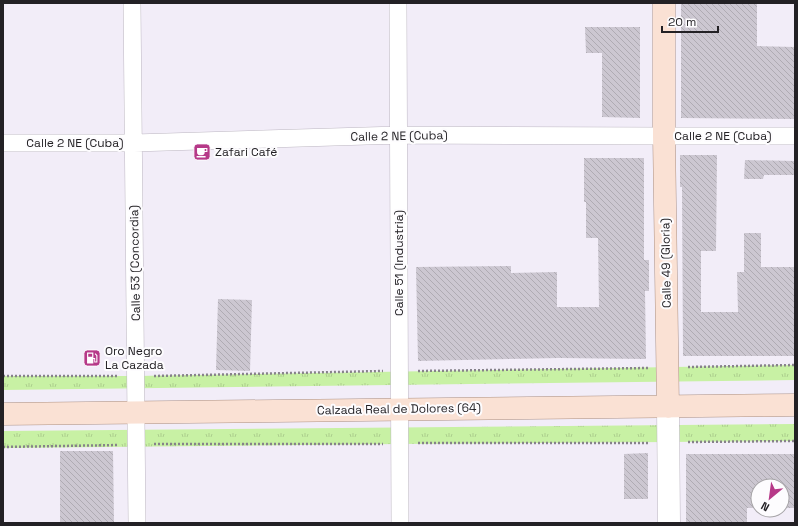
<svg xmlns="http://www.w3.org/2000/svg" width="798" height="526" font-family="'Space Grotesk',sans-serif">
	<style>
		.grass { fill: url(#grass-tufts) }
		.building { fill: url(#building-back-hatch) }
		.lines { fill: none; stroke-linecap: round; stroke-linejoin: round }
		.street-casing { stroke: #bdb7c2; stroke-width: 18 }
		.secondary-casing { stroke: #bdb7c2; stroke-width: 23 }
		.primary-casing { stroke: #ac9184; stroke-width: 23 }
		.path { stroke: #86828a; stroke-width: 2.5; stroke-dasharray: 2 2; stroke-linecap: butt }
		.street { stroke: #fff; stroke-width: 17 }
		.secondary { stroke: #fff; stroke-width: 22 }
		.primary { stroke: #fae1d4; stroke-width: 22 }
		.labels { text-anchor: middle; stroke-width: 4; stroke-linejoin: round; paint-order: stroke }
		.street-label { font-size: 12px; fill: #232125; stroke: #fdfcfe }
		.poi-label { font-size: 12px; fill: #232125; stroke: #fdfcfe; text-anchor: start }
	</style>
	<defs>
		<pattern id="grass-tufts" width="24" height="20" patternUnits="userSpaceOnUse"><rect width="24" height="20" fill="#c8f1a4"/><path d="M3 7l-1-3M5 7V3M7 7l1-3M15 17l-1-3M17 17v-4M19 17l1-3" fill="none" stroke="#acce8d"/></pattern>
		<pattern id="building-back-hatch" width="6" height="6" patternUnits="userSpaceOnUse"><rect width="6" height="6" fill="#ccc7d1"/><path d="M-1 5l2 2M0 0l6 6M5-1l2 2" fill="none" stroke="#afabb3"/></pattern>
	</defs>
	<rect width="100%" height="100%" fill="#f2edf8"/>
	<path class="grass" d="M 795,365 L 795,380 L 3,390 L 3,376 L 136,376 Z
		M 795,424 L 795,441 L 399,444 L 3,448 L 3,431 Z"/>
	<path class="building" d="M 681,3 L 757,3 L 757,46 L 795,47 L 795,119 L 681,118 Z
		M 585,27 L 640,27 L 640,118 L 602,117 L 602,53 L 586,53 Z
		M 680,155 L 717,155 L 716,251 L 701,251 L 701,312 L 738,312 L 737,272 L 744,272 L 744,233 L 761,233 L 761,267 L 795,267 L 795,356 L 683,356 L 682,187 L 680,187 Z
		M 584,158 L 644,158 L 644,260 L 649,260 L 649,291 L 645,291 L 646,359 L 559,358 L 418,361 L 416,267 L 511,266 L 511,273 L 557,272 L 557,307 L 599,307 L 598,238 L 586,238 L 586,202 L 584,202 Z
		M 745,160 L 795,161 L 795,175 L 764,175 L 763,179 L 744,179 Z
		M 218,299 L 252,300 L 250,371 L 216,370 Z
		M 60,451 L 113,451 L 114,523 L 60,523 Z
		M 648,453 L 648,499 L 624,499 L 624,454 Z
		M 686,454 L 795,454 L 795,508 L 782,508 L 782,486 L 758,486 L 758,508 L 747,508 L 747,523 L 686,523 Z"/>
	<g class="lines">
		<g class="street-casing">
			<path id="street" d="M 132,3 L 137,523
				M 398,3 L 400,523
				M 3,143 L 134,143 L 399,135 L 664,136 L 795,136"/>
		</g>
		<g class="secondary-casing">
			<path id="secondary" d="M 668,407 L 669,523"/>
		</g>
		<g class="primary-casing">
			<path id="primary" d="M 664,3 L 664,136 L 668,407
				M 3,414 L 795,405"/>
		</g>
		<path class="path" d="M 688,367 L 795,365
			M 418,371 L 649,368
			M 3,376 L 119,376
			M 154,376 L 383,371
			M 688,442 L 795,441
			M 418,443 L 649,443
			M 154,444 L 383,444
			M 3,447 L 119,445"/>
		<use href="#street" class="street"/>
		<use href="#secondary" class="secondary"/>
		<use href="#primary" class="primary"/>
	</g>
	<defs>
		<g id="cafe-square" transform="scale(0.9)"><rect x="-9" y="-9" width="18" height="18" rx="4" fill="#b63988" stroke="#fdfcfe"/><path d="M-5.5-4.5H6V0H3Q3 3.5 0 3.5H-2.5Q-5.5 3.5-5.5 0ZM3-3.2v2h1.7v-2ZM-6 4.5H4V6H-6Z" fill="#fff"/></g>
		<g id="fuel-square" transform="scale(0.9)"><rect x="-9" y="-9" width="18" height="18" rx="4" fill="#b63988" stroke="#fdfcfe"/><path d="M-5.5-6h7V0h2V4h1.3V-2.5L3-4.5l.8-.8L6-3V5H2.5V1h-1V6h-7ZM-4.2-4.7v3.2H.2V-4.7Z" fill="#fff"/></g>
	</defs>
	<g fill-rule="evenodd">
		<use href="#cafe-square" x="202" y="152"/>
		<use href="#fuel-square" x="92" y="358"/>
	</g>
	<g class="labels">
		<g class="street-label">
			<text transform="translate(399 136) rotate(-1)" y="4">Calle 2 NE (Cuba)</text>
			<text x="723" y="140">Calle 2 NE (Cuba)</text>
			<text x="75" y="147">Calle 2 NE (Cuba)</text>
			<text transform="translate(135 263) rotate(-91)" y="4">Calle 53 (Concordia)</text>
			<text transform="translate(399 263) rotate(-90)" y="4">Calle 51 (Industria)</text>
			<text transform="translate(666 263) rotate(-91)" y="4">Calle 49 (Gloria)</text>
			<text transform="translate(399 409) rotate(-1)" y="4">Calzada Real de Dolores (64)</text>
		</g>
		<g class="poi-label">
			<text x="215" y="156">Zafari Café</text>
			<text x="105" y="355">Oro Negro<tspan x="105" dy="14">La Cazada</tspan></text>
		</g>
	</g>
	<rect width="798" height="526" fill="none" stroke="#232125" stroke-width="8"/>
	<g transform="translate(770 498) rotate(209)"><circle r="19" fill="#fdfcfe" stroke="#a6a4a7"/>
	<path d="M0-3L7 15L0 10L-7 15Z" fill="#b63988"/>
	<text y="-6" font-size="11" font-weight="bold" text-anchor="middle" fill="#232125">N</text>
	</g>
	<path d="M662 26v6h56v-6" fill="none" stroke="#232125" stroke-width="2"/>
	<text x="668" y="26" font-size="12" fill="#232125" stroke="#fdfcfe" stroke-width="3" paint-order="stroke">20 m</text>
</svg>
